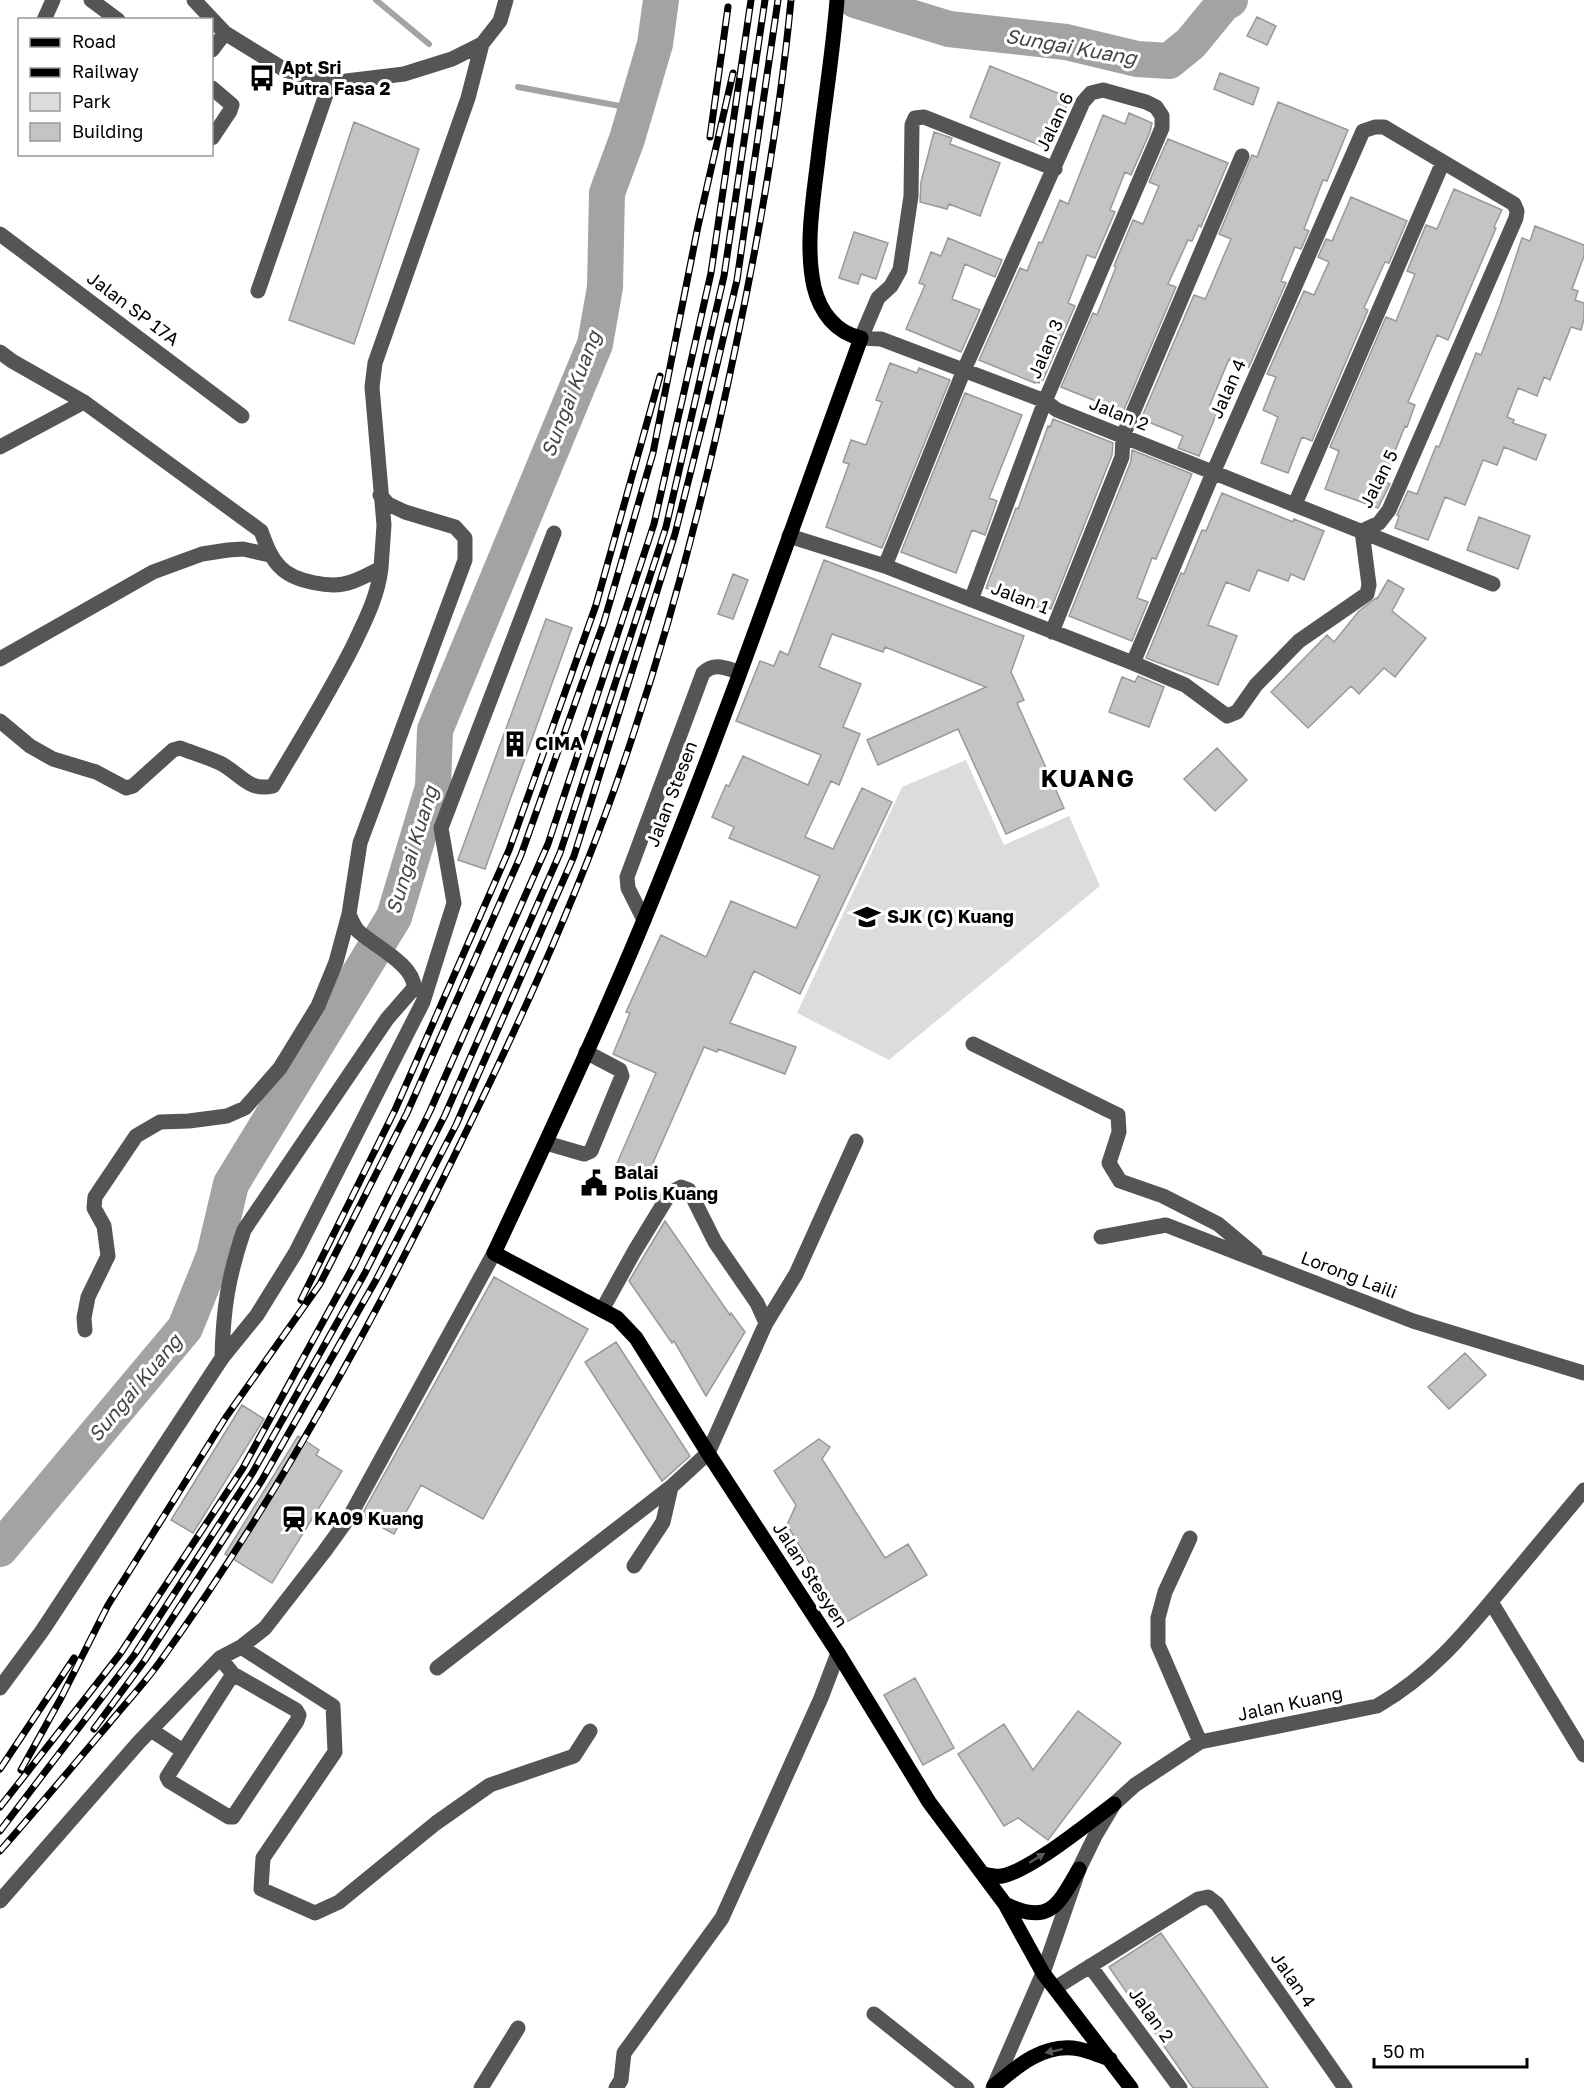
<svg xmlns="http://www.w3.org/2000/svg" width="1584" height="2088" font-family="'Golos Text',sans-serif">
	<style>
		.green { fill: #dcdcdc }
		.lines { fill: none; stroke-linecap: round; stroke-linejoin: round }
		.stream { stroke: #a3a3a3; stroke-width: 6 }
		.river { stroke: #a3a3a3; stroke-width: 36 }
		.building { fill: #c4c4c4; stroke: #999; stroke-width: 1.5 }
		.minor { stroke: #555; stroke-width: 15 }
		.major { stroke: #000; stroke-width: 15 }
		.rail-casing { stroke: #000; stroke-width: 7 }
		.rail { stroke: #fff; stroke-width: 4.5; stroke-dasharray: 14; stroke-linecap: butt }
		.oneway { fill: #595959 }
		.labels { text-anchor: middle; stroke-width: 6; stroke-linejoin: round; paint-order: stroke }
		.poi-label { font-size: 18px; font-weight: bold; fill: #000; stroke: #fff; text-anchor: start }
		.street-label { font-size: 18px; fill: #000; stroke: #fff }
		.water-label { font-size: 20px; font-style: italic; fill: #444; stroke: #fff }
		.district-label { font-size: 24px; font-weight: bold; letter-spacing: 1.5px; fill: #000; stroke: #fff }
	</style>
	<rect width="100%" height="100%" fill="#fff"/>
	<path class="green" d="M 966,760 L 1004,845 L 1069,816 L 1100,886 L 889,1060 L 797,1013 L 902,787 Z"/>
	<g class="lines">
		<path class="stream" d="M 376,0 L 429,44
			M 518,87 L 636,109"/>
		<path class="river" d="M 855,0 L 949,29 L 1066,42 L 1137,59 L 1169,61 L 1191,43 L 1223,4 L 1230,0
			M 0,1549 L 185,1328 L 214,1256 L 231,1184 L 394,917 L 433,787 L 435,730 L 595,344 L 605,287 L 607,193 L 627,139 L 655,44 L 661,0"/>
	</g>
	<path class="building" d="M 1257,17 L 1276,26 L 1267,45 L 1247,36 Z
		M 990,66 L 1070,98 L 1049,149 L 970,117 Z
		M 1220,73 L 1259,88 L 1253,105 L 1214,89 Z
		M 1278,102 L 1348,130 L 1327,181 L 1323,180 L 1304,229 L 1309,231 L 1301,249 L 1295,247 L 1281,281 L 1286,283 L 1249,367 L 1229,359 L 1210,405 L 1219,408 L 1199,456 L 1178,448 L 1183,436 L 1141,419 L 1194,295 L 1205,299 L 1207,295 L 1231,239 L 1219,234 L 1252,155 L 1257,157 Z
		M 1129,113 L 1152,123 L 1150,132 L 1131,175 L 1125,172 L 1110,210 L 1115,212 L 1095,258 L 1087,255 L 1068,303 L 1075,306 L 1043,380 L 1040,379 L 1039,383 L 1036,382 L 1035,383 L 979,360 L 1020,268 L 1027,271 L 1039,242 L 1042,243 L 1060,200 L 1068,204 L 1103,115 L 1125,124 Z
		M 354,122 L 419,149 L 354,344 L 289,320 Z
		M 934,132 L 952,138 L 950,144 L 1000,163 L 980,216 L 949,204 L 947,209 L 920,202 L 921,182 Z
		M 1168,139 L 1228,163 L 1201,227 L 1199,225 L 1192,241 L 1188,240 L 1168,284 L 1176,287 L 1123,412 L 1061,387 L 1093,313 L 1097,315 L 1116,267 L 1114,266 L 1133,220 L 1143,224 L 1159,186 L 1149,182 Z
		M 1454,189 L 1502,210 L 1494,227 L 1496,228 L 1448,340 L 1437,335 L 1408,402 L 1415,405 L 1407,427 L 1405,426 L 1383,481 L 1390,484 L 1378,508 L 1325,489 L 1339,451 L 1330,447 L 1386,317 L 1396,321 L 1415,274 L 1407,271 L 1426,225 L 1437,229 Z
		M 1351,197 L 1407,221 L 1389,263 L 1385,262 L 1384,264 L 1364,308 L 1368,310 L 1312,441 L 1302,437 L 1288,473 L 1261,463 L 1278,417 L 1263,410 L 1276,377 L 1267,374 L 1304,291 L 1314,295 L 1329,262 L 1318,257 L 1326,239 L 1332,241 Z
		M 1535,226 L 1584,245 L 1584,256 L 1572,289 L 1578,291 L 1575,300 L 1584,303 L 1584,319 L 1581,330 L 1571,327 L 1550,380 L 1544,377 L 1537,396 L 1518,388 L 1507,417 L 1514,420 L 1513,423 L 1546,435 L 1536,460 L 1504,447 L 1497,465 L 1483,460 L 1465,505 L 1445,497 L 1428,540 L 1395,528 L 1399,516 L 1397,515 L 1408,491 L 1417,494 L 1436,446 L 1439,447 L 1476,353 L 1481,355 L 1500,305 L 1522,238 L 1530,241 Z
		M 854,232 L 888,243 L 876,279 L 861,274 L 858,284 L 839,278 Z
		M 948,238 L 1002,260 L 995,277 L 965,264 L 952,299 L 980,310 L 961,352 L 906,329 L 925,285 L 919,283 L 931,252 L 941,256 Z
		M 890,363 L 917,373 L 919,368 L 950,380 L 882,548 L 826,527 L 849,464 L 843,462 L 851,440 L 866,445 L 882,402 L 876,400 Z
		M 965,393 L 1022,415 L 989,498 L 997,501 L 985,535 L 972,530 L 956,573 L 901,552 Z
		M 1053,419 L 1113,443 L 1112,455 L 1051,609 L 1046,607 L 1045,610 L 986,588 L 1016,508 L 1018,509 L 1048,426 L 1050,427 Z
		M 1132,450 L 1192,474 L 1156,559 L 1152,558 L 1137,598 L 1148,602 L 1132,641 L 1069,616 L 1131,461 Z
		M 1222,493 L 1293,522 L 1294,519 L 1324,531 L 1304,580 L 1291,574 L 1288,581 L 1258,570 L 1249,591 L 1226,582 L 1208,625 L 1237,636 L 1218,685 L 1146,658 L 1181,573 L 1184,574 L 1202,530 L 1206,531 Z
		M 1479,517 L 1530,536 L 1518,569 L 1467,550 Z
		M 824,560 L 1024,636 L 1011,672 L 1024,700 L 1017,703 L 1064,808 L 1006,834 L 958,729 L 878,765 L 867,740 L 986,687 L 885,647 L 883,652 L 832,634 L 819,667 L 861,684 L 843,727 L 860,734 L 839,785 L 831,781 L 805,837 L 833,849 L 862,788 L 892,802 L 800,994 L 754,971 L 730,1023 L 796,1047 L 785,1074 L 718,1049 L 717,1052 L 704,1047 L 645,1181 L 615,1168 L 656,1073 L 613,1054 L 630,1013 L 626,1012 L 661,935 L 706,957 L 731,901 L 796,928 L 820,876 L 729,838 L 734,827 L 712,817 L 726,785 L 729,786 L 743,756 L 808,785 L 821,755 L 736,721 L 760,661 L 774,666 L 780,651 L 788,655 Z
		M 733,574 L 748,580 L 733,619 L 718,614 Z
		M 1388,580 L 1404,589 L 1392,611 L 1426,638 L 1395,677 L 1384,668 L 1359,694 L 1351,686 L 1308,728 L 1271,692 L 1327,635 L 1334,642 L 1359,611 L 1376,598 L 1377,599 Z
		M 546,619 L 572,628 L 485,869 L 458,860 Z
		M 1138,676 L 1164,687 L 1149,727 L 1109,712 L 1122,677 L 1135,682 Z
		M 1217,748 L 1247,780 L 1215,811 L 1184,779 Z
		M 665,1221 L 730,1315 L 731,1313 L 745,1332 L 706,1396 L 674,1341 L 672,1343 L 629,1281 Z
		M 494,1277 L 588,1329 L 483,1519 L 421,1485 L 394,1534 L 361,1516 Z
		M 616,1342 L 690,1456 L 662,1481 L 585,1362 Z
		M 1465,1353 L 1486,1375 L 1449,1409 L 1428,1387 Z
		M 242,1405 L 264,1419 L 193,1533 L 171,1520 Z
		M 298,1436 L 319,1450 L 316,1455 L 342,1471 L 272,1583 L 225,1554 Z
		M 819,1439 L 830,1447 L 822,1459 L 885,1558 L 908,1544 L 927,1575 L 845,1623 L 787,1525 L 796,1505 L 774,1471 Z
		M 915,1678 L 954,1748 L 923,1765 L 884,1695 Z
		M 1078,1711 L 1121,1743 L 1048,1840 L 1018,1818 L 1004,1826 L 958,1754 L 1004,1724 L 1033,1770 Z
		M 1161,1933 L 1268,2088 L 1193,2088 L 1109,1967 Z"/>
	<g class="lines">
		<path class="minor" d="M 91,0 L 118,20
			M 194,0 L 225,33 L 272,62 L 285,70 L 330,83 L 404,74 L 452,59 L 482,44 L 500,21 L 506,0
			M 44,20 L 53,0
			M 212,50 L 225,33
			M 212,88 L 232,105 L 230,111 L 212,138
			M 1055,169 L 924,117 L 915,118 L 912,125 L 911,196 L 900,270 L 891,286 L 878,298 L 861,338 L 881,339 L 1045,401 L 1057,410 L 1493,584
			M 0,234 L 242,416
			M 258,291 L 330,83
			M 0,352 L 12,361 L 84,402 L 261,531 C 266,544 270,557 280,567 C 294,582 333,589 351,582 C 361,579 371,573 381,568 L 384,525 L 372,387 L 375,363 L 468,98 L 482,44
			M 0,447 L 84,402
			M 1295,504 L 1443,162
			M 789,536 L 885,566 L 1133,663 L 1185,685 L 1227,716 L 1237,712 L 1256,685 L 1299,641 L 1367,594 L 1369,585 L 1362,531
			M 885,566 L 964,370 L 1083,102 L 1091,93 L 1103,90 L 1146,102 L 1156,107 L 1162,116 L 1162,128 L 1045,401 L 971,600
			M 1052,632 L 1122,457 L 1123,436 L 1242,156
			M 0,659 L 153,572 L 202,554 L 228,550 L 243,549 L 270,555
			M 1133,663 L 1213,473 L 1363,131 L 1375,127 L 1384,127 L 1514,204 L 1517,211 L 1516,218 L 1389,510 L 1379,523 L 1362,531
			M 0,721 L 30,746 L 53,759 L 96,772 L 126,788 L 133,786 L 173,750 L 180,748 C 193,753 207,757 220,763 C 240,773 248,792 273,786 C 300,740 329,694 353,646 C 365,621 378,596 381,568
			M 644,920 L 628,888 L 627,877 L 703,673 C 715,662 725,668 739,672
			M 973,1044 L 1118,1115 L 1119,1132 L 1109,1163 L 1120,1181 L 1163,1196 L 1218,1224 L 1255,1255
			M 546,1143 L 584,1154 L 591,1151 L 622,1076 L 620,1070 L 586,1052
			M 1101,1237 L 1166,1225 L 1413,1321 L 1584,1373
			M 602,1310 L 634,1252 L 670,1193 L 681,1187 L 689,1190 L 715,1242 L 757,1303 L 766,1323 L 708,1453 L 671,1487 L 663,1522 L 634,1566
			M 766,1323 L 796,1274 L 856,1141
			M 85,1330 L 84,1318 L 88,1297 L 108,1256 L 104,1226 L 94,1208 L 95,1197 L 136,1136 L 160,1122 L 189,1121 L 227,1116 L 245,1108 L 280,1068 L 318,1006 L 336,962 L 349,914 L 360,843 L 465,560 L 465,538 L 455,527 L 405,512 L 388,504 L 380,495
			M 222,1358 C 223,1310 228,1277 244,1230 L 387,1019 L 414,988 C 415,965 374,946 358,931 C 354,926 351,919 349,914
			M 1190,1538 L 1165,1592 L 1158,1618 L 1158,1645 L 1200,1742
			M 1491,1602 L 1584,1755
			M 241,1647 L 333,1706 L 335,1752 L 263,1858 L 261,1889 L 315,1913 L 339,1902 L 436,1823 L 490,1785 L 574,1756 L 590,1731
			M 220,1658 L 233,1674 L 296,1710 L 299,1715 L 297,1721 L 233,1817 L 229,1817 L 169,1781 L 167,1777 L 233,1674
			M 437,1668 L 671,1487
			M 0,1688 L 42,1631 L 222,1358 L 257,1315 L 296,1252 L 423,1002 L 454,903 L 441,828 L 554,533
			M 151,1730 L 183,1751
			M 0,1901 L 139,1742 L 220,1658 L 241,1647 L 265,1628 L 324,1552 L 350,1516 L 494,1253
			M 1090,1966 L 1180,2088
			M 1055,1988 L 1198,1899 L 1208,1897 L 1217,1904 L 1345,2088
			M 874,2014 L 967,2088
			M 481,2088 L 518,2028
			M 616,2088 L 621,2080 L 624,2053 L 722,1918 L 821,1698 L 838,1653
			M 993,2088 L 1043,1973 L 1079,1869 L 1095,1836 L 1114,1804 L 1135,1785 L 1200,1742 L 1377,1706 C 1431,1675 1465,1633 1504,1586 C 1531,1554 1557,1522 1584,1490"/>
		<path class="major" d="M 837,0 C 833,53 824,106 818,159 C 813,201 805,246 814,287 C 820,312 836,333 861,338 C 789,536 720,737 639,932 C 594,1040 544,1147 494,1253 L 617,1318 L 636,1338 L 708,1453 L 838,1653 L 929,1802 L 1005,1904 L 1043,1973 L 1131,2088
			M 983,1874 C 989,1875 996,1877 1002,1876 C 1030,1871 1088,1823 1114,1804
			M 1005,1904 C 1050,1926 1058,1905 1079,1869
			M 994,2086 C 1017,2066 1045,2042 1079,2049 C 1089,2051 1100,2056 1110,2059"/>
		<g class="rail-casing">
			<path id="rail" d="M 710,137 L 728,7
				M 301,1300 L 395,1110 L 509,850 L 596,605 L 660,376
				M 94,1729 L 145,1660 L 262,1480 L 376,1280 L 456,1125 L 574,856 L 675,534 L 708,403 L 737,280 L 778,0
				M 0,1769 L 74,1658
				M 21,1770 L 61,1698 L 108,1605 L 226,1417 L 320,1284 L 407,1113 L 521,855 L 604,622 L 653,453 L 698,226 L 733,73
				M 0,1807 L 120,1654 L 243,1468 L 354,1265 L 430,1111 L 548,844 L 654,524 L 711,273 L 751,0
				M 0,1831 L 135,1654 L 253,1472 L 365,1273 L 445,1115 L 560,853 L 666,527 L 724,276 L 765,0
				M 0,1851 C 36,1810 71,1768 107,1726 C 124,1705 143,1685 159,1663 C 261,1522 348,1368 426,1213 C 504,1057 580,898 634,732 C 676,605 709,476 736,345 C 760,231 780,116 791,0"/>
		</g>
		<use href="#rail" class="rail"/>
	</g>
	<defs><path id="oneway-solid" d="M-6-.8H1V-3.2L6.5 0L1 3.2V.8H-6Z" transform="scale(1.5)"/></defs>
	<g class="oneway">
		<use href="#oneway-solid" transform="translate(1037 1858) rotate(-32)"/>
		<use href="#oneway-solid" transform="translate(1054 2051) rotate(168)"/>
	</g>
	<defs>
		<g id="bus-bare" transform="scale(2.07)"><path d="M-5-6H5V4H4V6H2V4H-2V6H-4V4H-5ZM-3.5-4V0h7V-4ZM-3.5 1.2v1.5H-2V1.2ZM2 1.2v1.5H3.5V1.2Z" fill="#000" stroke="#fff" stroke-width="2.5" paint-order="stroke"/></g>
		<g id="building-bare" transform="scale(2.07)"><path d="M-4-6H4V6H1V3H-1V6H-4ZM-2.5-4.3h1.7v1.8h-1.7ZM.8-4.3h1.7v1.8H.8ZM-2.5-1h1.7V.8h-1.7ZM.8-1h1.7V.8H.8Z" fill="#000" stroke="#fff" stroke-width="2.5" paint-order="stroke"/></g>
		<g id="school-bare" transform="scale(2.07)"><path d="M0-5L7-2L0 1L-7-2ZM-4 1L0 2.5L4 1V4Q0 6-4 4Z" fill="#000" stroke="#fff" stroke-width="2.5" paint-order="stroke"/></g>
		<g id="civic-bare" transform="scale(2.07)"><path d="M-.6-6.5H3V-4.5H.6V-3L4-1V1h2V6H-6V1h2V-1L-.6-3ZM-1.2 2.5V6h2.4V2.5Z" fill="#000" stroke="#fff" stroke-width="2.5" paint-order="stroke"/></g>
		<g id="station-bare" transform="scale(2.07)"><path d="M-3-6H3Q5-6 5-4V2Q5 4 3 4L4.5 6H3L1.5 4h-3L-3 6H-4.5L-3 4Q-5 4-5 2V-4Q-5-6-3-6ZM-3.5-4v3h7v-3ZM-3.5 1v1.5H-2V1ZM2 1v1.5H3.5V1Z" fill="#000" stroke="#fff" stroke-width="2.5" paint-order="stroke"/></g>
	</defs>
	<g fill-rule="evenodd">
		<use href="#bus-bare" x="262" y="78"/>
		<use href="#building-bare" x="515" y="744"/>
		<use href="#school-bare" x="867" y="917"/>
		<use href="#civic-bare" x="594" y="1183"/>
		<use href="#station-bare" x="294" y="1519"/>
	</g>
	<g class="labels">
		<g class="poi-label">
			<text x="282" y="74">Apt Sri<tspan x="282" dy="21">Putra Fasa 2</tspan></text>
			<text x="535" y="750">CIMA</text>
			<text x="887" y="923">SJK (C) Kuang</text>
			<text x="614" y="1179">Balai<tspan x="614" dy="21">Polis Kuang</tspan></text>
			<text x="314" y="1525">KA09 Kuang</text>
		</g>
		<g class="street-label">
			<text transform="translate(1055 122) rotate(-64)" y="6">Jalan 6</text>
			<text transform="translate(133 309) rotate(37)" y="6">Jalan SP 17A</text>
			<text transform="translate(1046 349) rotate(-67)" y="6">Jalan 3</text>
			<text transform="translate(1228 389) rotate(-66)" y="6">Jalan 4</text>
			<text transform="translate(1119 414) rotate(22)" y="6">Jalan 2</text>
			<text transform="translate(1379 479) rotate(-63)" y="6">Jalan 5</text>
			<text transform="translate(1020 598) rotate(21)" y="6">Jalan 1</text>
			<text transform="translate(672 794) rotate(-69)" y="6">Jalan Stesen</text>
			<text transform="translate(1349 1275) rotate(21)" y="6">Lorong Laili</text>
			<text transform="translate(810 1575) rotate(57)" y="6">Jalan Stesyen</text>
			<text transform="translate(1290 1704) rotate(-12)" y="6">Jalan Kuang</text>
			<text transform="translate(1293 1980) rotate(55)" y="6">Jalan 4</text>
			<text transform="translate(1151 2015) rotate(54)" y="6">Jalan 2</text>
		</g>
		<g class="water-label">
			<text transform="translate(1071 47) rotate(10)" y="7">Sungai Kuang</text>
			<text transform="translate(571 394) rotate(-69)" y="7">Sungai Kuang</text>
			<text transform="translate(412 850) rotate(-73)" y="7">Sungai Kuang</text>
			<text transform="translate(135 1388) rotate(-50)" y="7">Sungai Kuang</text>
		</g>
		<g class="district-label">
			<text x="1088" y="787">KUANG</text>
		</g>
	</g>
	<rect x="18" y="18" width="195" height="138" fill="#ffffff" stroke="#999999" stroke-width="1.5"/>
	<rect x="30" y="38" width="30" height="9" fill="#000000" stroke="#999999" stroke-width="1.5"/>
	<text x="72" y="48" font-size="18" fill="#000000">Road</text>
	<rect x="30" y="68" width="30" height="9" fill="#000000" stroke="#999999" stroke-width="1.5"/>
	<text x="72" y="78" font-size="18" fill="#000000">Railway</text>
	<rect x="30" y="93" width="30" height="18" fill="#dcdcdc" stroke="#999999" stroke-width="1.5"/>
	<text x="72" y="108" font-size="18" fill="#000000">Park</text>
	<rect x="30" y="123" width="30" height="18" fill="#c4c4c4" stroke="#999999" stroke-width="1.5"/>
	<text x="72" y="138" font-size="18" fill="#000000">Building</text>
	<path d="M1374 2058v9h153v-9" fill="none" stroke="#000000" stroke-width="3"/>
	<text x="1383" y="2058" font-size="18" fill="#000000" stroke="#ffffff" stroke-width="4.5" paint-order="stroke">50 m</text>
</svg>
